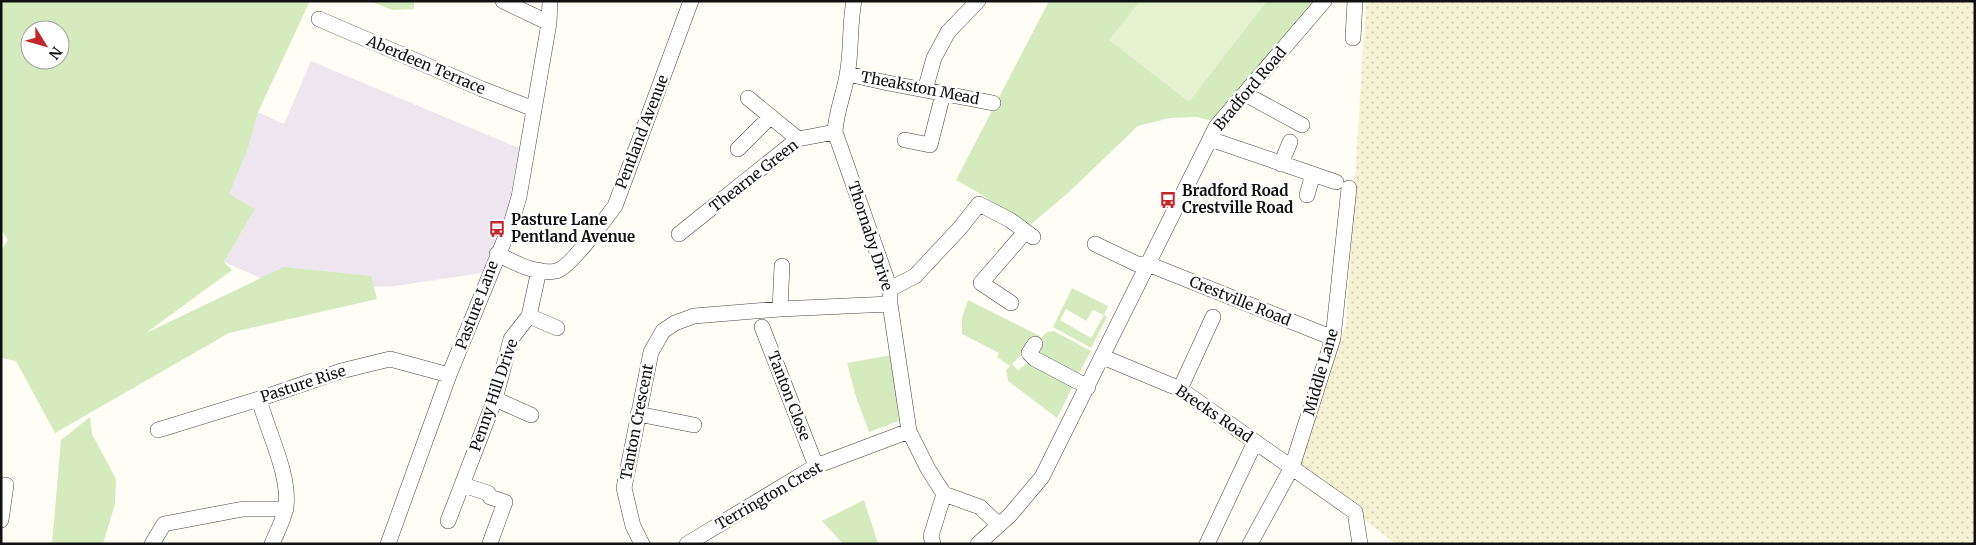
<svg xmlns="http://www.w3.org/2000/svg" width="1976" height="545" font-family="Merriweather,serif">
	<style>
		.industrial { fill: #eee6ef }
		.farmland { fill: url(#farmland-dots) }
		.green { fill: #d5ebbd; fill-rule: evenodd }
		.pitch { fill: #e6f2cf }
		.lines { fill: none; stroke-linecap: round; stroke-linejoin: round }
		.minor-casing { stroke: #444; stroke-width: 16 }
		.minor { stroke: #fff; stroke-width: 15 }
		.labels { text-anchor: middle; stroke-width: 5; stroke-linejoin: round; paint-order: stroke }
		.street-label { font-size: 15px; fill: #111; stroke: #fff }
		.poi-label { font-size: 15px; font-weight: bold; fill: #111; stroke: #fff; text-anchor: start }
	</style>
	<defs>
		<pattern id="farmland-dots" width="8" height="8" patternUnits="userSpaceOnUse" patternTransform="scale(1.25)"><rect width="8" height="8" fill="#f6f3d4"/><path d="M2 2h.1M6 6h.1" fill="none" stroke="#d2cfb5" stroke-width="1.8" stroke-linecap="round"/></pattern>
	</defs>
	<rect width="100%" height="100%" fill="#fffdf5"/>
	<path class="industrial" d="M 311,61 L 519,148 L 509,205 L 483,273 L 395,286 L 288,290 L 224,262 L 255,209 L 228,194 L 246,151 L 258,112 L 284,124 Z"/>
	<path class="farmland" d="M 1366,1 L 1975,1 L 1975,544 L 1396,544 L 1298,469 L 1346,324 Z"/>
	<path class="green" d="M 1,1 L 310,1 L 258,112 L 247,151 L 229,194 L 255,209 L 224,262 L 232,270 L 146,333 L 284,267 L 371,276 L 377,299 L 229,333 L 55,433 L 16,361 L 1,358 L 1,251 L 8,240 L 1,229 ZM 30,30 L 60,30 L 60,60 L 30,60 Z
		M 369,1 L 414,1 L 414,9 L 393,10 Z
		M 1049,1 L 1313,1 L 1213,121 L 1196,117 L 1170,118 L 1138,126 L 1069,192 L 1029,226 L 979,193 L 956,180 Z
		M 1072,288 L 1108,306 L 1104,315 L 1107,317 L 1091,348 L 1053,327 ZM 1066,309 L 1086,321 L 1093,310 L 1104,315 L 1091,338 L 1060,320 Z
		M 968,300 L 1040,336 L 1012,364 L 1018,370 L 1030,361 L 1074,384 L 1057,418 L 1008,381 L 1006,370 L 1010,366 L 997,357 L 999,353 L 962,334 L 962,318 Z
		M 1054,331 L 1091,351 L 1077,377 L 1038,354 L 1037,341 L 1047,332 Z
		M 892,355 L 899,421 L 869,432 L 856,397 L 847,363 Z
		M 90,417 L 92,434 L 116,479 L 115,504 L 103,544 L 52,544 L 61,440 Z
		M 864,500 L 878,543 L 843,544 L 822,521 Z"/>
	<path class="pitch" d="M 1140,1 L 1267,1 L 1189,102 L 1109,40 Z"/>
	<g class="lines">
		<g class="minor-casing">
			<path id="minor" d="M 503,1 L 549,23
				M 854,1 C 849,26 852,51 847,75 C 844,94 836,112 835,132 L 890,289 L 890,304 L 909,431 L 928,469 L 944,494 L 931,536 L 933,544
				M 319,19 L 482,89 L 534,109
				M 1353,38 L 1355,1
				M 848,74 L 888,83 L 993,103
				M 925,90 L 934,58 L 948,32 L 978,1
				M 1245,94 L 1302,125
				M 748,98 L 798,139
				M 1210,139 L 1336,182
				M 905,140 L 930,145 L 943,94
				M 738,149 L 770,117
				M 1281,164 L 1290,142
				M 1307,195 L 1313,174
				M 679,234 L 798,139 L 835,132
				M 1095,244 L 1137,264 L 1147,264
				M 497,254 C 514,262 536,275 556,271 C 569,269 606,218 615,206 L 691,1
				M 1148,264 L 1333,338
				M 890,289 L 915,276 L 960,228 L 979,204 L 1010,220 L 1033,237
				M 1011,303 L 981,283 L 1025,232
				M 780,309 L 782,266
				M 529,316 L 557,328
				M 762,327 L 816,466
				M 1035,344 L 1029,353 L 1035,359 L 1088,387
				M 1103,357 L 1180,389 L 1355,512 L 1360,544
				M 1180,389 L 1213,317
				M 259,399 C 268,433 290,474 286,507 C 284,519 277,532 272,544
				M 495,399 L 531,415
				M 638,414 L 694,425
				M 158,430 L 259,399 L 341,371 L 390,359 L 449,375
				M 463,485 L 488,493 L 490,497 L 505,502 L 490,543
				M 944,494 L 980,507 L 999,525
				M 1,520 L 6,485
				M 448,521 L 495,399 L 511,339 L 529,316 L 539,270
				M 152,544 L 164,524 L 243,509 L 286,509
				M 388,544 L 449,375 L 511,224 L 519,197 L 549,23 L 550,1
				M 642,544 L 633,526 L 624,488 L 651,352 L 663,331 L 675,323 L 694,316 L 780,309 L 890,304
				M 687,544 L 816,466 L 909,431
				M 978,544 L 1010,515 L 1042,477 L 1216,127 L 1324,1
				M 1207,544 L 1255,442
				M 1250,544 L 1292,467 L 1333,338 L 1349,188"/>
		</g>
		<use href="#minor" class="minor"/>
	</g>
	<defs>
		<g id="bus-bare" transform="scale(1.35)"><path d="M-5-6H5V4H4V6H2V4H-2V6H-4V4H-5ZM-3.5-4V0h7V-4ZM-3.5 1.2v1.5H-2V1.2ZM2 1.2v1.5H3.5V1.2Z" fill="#c4262e" stroke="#fff" stroke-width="2.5" paint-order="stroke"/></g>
	</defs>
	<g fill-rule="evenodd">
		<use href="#bus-bare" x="1168" y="200"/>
		<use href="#bus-bare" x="497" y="229"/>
	</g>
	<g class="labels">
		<g class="street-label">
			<text transform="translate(426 65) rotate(23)" y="5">Aberdeen Terrace</text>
			<text transform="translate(920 88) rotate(11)" y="5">Theakston Mead</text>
			<text transform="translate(1250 89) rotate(-50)" y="5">Bradford Road</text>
			<text transform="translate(642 132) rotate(-69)" y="5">Pentland Avenue</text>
			<text transform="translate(754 176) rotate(-38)" y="5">Thearne Green</text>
			<text transform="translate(870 236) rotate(72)" y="5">Thornaby Drive</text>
			<text transform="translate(1240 301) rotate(22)" y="5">Crestville Road</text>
			<text transform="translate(477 305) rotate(-69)" y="5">Pasture Lane</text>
			<text transform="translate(1321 372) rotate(-74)" y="5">Middle Lane</text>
			<text transform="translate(303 384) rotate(-18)" y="5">Pasture Rise</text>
			<text transform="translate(494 395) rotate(-71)" y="5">Penny Hill Drive</text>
			<text transform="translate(789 396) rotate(69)" y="5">Tanton Close</text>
			<text transform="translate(1214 414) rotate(34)" y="5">Brecks Road</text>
			<text transform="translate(637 422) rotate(-79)" y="5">Tanton Crescent</text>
			<text transform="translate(769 496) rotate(-30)" y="5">Terrington Crest</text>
		</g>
		<g class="poi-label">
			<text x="1182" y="196">Bradford Road<tspan x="1182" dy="17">Crestville Road</tspan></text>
			<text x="511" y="225">Pasture Lane<tspan x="511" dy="17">Pentland Avenue</tspan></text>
		</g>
	</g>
	<rect width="1976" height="545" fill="none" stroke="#111111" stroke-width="5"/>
	<g transform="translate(45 45) rotate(127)"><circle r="24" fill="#ffffff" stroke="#a0a0a0"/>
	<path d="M0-4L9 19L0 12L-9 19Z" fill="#c4262e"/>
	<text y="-8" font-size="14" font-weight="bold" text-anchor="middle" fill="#111111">N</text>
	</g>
</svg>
